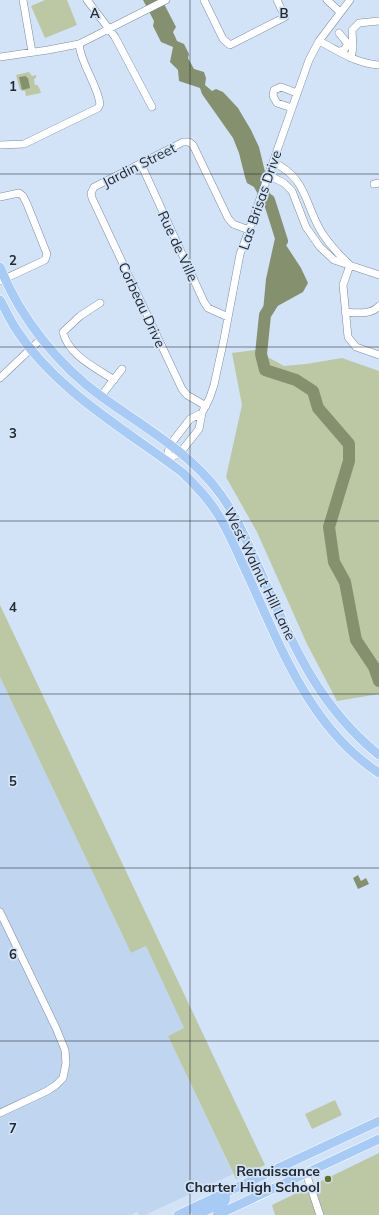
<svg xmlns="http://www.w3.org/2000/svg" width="379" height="1215" font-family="Mulish,sans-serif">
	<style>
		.built { fill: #c0d5ef }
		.green { fill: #bcc7a4 }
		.water { fill: #85906e }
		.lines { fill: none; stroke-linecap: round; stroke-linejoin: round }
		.river { stroke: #85906e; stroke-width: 12 }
		.minor-casing { stroke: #7c8c9e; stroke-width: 8 }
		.major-casing { stroke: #fff; stroke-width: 10 }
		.minor { stroke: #fff; stroke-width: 7 }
		.major { stroke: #a7cbf5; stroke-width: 9 }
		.grid { fill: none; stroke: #232931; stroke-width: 1; stroke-opacity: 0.55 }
		.poi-dot { fill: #5f7322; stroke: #d2e3f8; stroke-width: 1.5 }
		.labels { text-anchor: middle; stroke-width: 3.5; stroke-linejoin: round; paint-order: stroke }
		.street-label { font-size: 14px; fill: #232931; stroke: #d2e3f8 }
		.poi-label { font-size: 14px; font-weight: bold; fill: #232931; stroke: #d2e3f8; text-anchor: end }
		.grid-label { font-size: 13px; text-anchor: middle; font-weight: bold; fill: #232931; stroke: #d2e3f8; stroke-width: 3.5; stroke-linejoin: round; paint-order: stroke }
	</style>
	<rect width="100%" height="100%" fill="#d2e3f8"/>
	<path class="built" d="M 0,677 L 131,953 L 146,946 L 184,1028 L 168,1036 L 233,1174 L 145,1215 L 139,1215 L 137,1212 L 130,1215 L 0,1215 Z"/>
	<path class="green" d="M 45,0 L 67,0 L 77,25 L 45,38 L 31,6 Z
		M 29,72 L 32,76 L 36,75 L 36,78 L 34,79 L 35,85 L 38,85 L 38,87 L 39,87 L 41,93 L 26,96 L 25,91 L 20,90 L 16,75 Z
		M 255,350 L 284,366 L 306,364 L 342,358 L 379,371 L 379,694 L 337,701 L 307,644 L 257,532 L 226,477 L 242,405 L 232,353 Z
		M 0,605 L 265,1165 L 236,1179 L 168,1036 L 184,1028 L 146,946 L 131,953 L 0,677 Z
		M 335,1100 L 342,1115 L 312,1129 L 305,1114 Z
		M 379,1153 L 379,1215 L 275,1215 L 272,1205 Z"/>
	<path class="water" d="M 143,0 L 162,0 L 176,27 L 173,32 L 177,41 L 184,44 L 189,54 L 188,58 L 194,69 L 204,72 L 206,78 L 205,85 L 212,91 L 216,89 L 223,92 L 238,108 L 251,130 L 259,147 L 272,201 L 274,219 L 284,242 L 301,268 L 308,283 L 303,292 L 274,308 L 268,300 L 268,333 L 261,333 L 266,279 L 275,238 L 268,213 L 254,187 L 247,183 L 245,177 L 239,153 L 233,138 L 202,94 L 200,88 L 179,81 L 178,70 L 170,62 L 173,47 L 161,42 L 153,26 L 154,21 Z
		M 26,76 L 27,78 L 28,78 L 30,88 L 22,90 L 19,77 Z
		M 358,875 L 361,881 L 366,878 L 369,884 L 358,889 L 353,878 Z"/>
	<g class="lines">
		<path class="river" d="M 269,200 L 282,241
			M 280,291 L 265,315 L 261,354 L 265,370 L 296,380 L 313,391 L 318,408 L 349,444 L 349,461 L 329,527 L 334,562 L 345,582 L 356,640 L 374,667 L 379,681"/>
		<g class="minor-casing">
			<path id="minor" d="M 23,0 L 32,52
				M 87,0 L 115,37 L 152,107
				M 204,0 L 223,39 L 230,45 L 285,17 L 277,0
				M 327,0 L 340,12
				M 339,33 L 348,44 L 344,50 L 340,51
				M 319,41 C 341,52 354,63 379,65
				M 0,57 L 48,50 L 79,44 L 166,0
				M 351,58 L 353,47 L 352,30 L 359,23 L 379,21
				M 292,108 L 277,103 L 273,96 L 274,90 L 281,87 L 297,93
				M 0,145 L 24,144 L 98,108 L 100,104 C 97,83 81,65 79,44
				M 273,162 C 308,179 304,204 322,233 C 330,245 339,255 349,264
				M 141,164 L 204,302 L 208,308 L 228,317
				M 268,175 L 284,183 L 292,191 L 306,227 L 320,247 L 334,260 L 379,275
				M 374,184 L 379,183
				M 0,197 L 19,193 L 23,196 L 27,204 L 47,254 L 45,260 L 0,281
				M 350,265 L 343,285 L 348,337 L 356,347 L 379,355
				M 100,303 L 80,316 L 63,332 C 68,355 96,368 114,380
				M 345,312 C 356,313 371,315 379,306
				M 0,378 L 41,339
				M 101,396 L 122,369
				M 206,406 L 187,395 L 182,389 L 92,198 L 91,193 L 94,187 L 183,142 L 189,142 L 193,145 L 228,218 L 233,224 L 249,230
				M 166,460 L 180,453 L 199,429 L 202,413 L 210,397 L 214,385 L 224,339 L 240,254 L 249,230 L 309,60 L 319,41 L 350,0
				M 166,460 L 170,445 L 190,419 L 202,413
				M 0,912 L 56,1028 L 65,1050 L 66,1063 L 63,1078 L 56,1085 L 47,1091 L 0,1113
				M 306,1173 L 320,1215"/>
		</g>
		<g class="major-casing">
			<path id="major" d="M 0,267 C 20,318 58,365 102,397 C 144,427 191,453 221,495 C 237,517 247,542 258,566 C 290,637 315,704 379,755
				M 0,300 C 5,309 10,320 16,329 C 57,392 125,429 183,473 C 194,484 205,495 213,507 C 227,526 235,548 245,569 C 279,642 308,727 379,773
				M 178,1215 L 379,1121
				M 196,1215 L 223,1203 L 225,1201 L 226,1198 L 224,1194
				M 217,1215 L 379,1139"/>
		</g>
		<use href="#minor" class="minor"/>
		<use href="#major" class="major"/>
	</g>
	<path class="grid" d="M 190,0 L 190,1215M 0,174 L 379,174M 0,347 L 379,347M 0,521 L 379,521M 0,694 L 379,694M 0,868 L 379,868M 0,1041 L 379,1041"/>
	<circle class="poi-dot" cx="328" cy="1179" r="4"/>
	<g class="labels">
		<g class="street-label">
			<text transform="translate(139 165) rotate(-27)" y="5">Jardin Street</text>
			<text transform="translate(260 200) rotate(-71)" y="5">Las Brisas Drive</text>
			<text transform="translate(178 246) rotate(65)" y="5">Rue de Ville</text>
			<text transform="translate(142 305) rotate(65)" y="5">Corbeau Drive</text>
			<text transform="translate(260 574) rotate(64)" y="5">West Walnut Hill Lane</text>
		</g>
		<g class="poi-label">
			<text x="320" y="1176">Renaissance<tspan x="320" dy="16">Charter High School</tspan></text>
		</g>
	</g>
	<g class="grid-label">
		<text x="95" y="18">A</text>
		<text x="284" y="18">B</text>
		<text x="13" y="91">1</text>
		<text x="13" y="265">2</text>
		<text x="13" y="438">3</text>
		<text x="13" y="612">4</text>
		<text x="13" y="786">5</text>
		<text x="13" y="959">6</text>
		<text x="13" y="1133">7</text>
	</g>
</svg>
